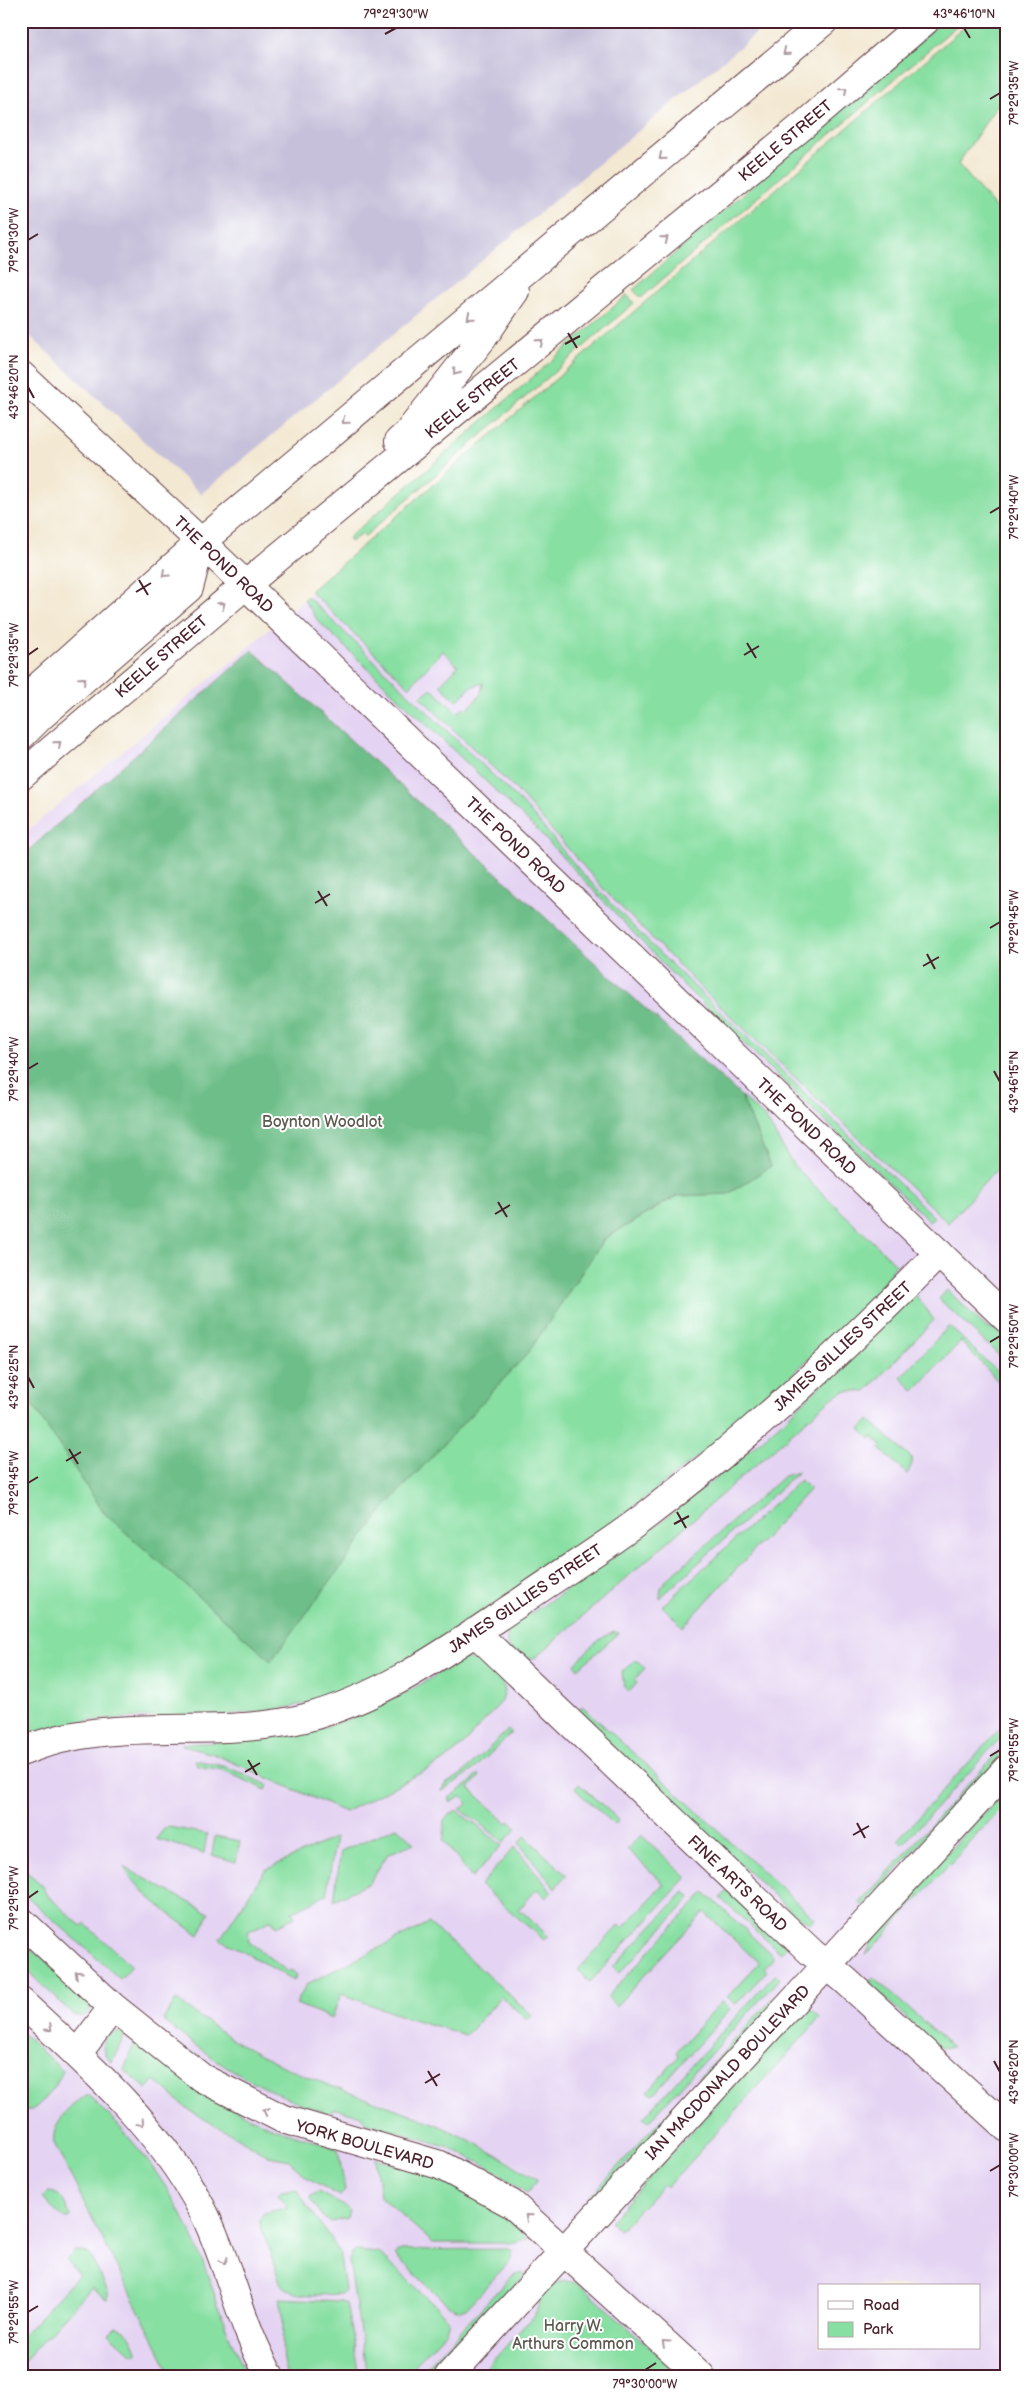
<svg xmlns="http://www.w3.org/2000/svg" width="1028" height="2397" font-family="'Balsamiq Sans',sans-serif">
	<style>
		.built { fill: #e4d3f2; fill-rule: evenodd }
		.industrial { fill: #c6c0da }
		.green { fill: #87dfa2; stroke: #687f66 }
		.forest { fill: #6dbe88; stroke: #5c6e5a }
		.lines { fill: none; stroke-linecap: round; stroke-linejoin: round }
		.minor-casing { stroke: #633d44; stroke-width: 30 }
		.major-casing { stroke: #633d44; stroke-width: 30 }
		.minor { stroke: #fff; stroke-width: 28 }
		.major { stroke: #fff; stroke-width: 28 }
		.oneway { stroke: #ae9aa0 }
		.ticks { fill: none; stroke: #4a1f2b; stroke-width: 2 }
		.labels { text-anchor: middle; stroke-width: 4; stroke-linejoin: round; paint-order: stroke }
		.street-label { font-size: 16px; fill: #4a1f2b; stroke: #fff }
		.park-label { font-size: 16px; fill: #5c594f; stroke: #fff }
		.neatline { fill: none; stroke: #4a1f2b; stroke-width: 2 }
		.ticks-label { font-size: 12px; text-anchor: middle; fill: #4a1f2b }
	</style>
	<rect width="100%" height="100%" fill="#fff"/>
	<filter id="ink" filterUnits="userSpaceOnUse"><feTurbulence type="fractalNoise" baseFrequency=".02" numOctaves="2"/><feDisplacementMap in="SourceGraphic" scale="10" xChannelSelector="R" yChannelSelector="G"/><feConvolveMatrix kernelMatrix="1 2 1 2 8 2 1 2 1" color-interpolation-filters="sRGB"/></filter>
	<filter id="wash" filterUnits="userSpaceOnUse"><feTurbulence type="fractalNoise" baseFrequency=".0096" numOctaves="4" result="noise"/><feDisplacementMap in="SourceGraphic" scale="20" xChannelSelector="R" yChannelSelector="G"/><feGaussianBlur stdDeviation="1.12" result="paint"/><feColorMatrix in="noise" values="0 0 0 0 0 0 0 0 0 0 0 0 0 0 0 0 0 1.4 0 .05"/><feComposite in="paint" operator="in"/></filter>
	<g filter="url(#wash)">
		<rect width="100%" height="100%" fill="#f3e8d2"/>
		<path class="built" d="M 755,212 L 1007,480 L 1007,2376 L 21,2376 L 21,836 L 244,651 ZM 819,2286 L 979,2286 L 979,2348 L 819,2348 Z"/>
		<path class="industrial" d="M 21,21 L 771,21 L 201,494 L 21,328 Z"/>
		<path class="green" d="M 942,21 L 962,21 L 641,298 L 633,290 Z
			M 971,21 L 1007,21 L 1007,90 L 958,164 L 1007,221 L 1007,1158 L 948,1223 L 702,989 L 607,893 L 518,792 L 420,697 L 429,690 L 433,690 L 458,713 L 463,707 L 467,710 L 481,694 L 483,683 L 471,687 L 457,701 L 440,685 L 458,666 L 443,651 L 409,687 L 310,591 Z
			M 627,295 L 634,303 L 364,537 L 362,534 L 350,542 L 348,538 Z
			M 307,596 L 526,807 L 582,873 L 654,948 L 934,1217 L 929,1221 L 675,977 L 538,831 L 318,621 L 304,600 Z
			M 741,1096 L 766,1119 L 793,1165 L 896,1264 C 878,1298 844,1325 816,1352 C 711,1453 596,1539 473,1618 C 419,1652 366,1690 303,1704 C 246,1718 186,1715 128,1718 C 92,1720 54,1723 21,1737 L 21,1388 L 105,1514 L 271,1661 L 386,1506 L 528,1353 L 604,1239 L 677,1196 L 728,1194 L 771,1166 Z
			M 947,1290 L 987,1328 L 1007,1334 L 1007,1363 L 939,1299 Z
			M 915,1294 L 934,1320 L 866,1391 L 845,1391 L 832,1398 L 535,1658 C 519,1664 500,1648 509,1631 C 514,1622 525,1617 533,1612 C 620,1556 704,1491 782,1422 C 827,1381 871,1336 915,1294 Z
			M 949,1326 L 1007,1381 L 1007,1391 L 961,1341 L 914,1391 L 901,1377 Z
			M 869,1420 L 912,1459 L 912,1464 L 907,1474 L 879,1448 L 882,1445 L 872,1436 L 870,1439 L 860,1429 Z
			M 798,1472 L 660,1598 L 661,1588 L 665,1581 L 784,1476 Z
			M 800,1480 L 810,1489 L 683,1627 L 662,1606 Z
			M 614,1632 L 619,1633 L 578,1669 L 575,1665 C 584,1653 599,1637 614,1632 Z
			M 462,1659 C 483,1660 497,1671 505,1690 L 502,1701 L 460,1748 L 444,1761 L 345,1812 L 214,1754 L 182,1746 L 182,1744 C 219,1742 256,1741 292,1735 C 354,1724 410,1692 462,1659 Z
			M 634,1661 L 638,1661 L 645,1668 L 634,1680 L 637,1683 L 629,1692 L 624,1687 L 622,1672 Z
			M 582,1706 L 815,1919 L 811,1923 L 801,1919 L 789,1909 L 580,1717 L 577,1711 Z
			M 1007,1721 L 1007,1731 L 903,1844 L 898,1839 Z
			M 508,1730 L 511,1733 L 477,1767 L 441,1792 L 447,1783 L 462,1774 Z
			M 1007,1742 L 1007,1749 L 863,1906 L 860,1903 Z
			M 195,1760 L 227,1767 L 268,1785 L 266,1790 L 223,1770 L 198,1766 Z
			M 478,1774 L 480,1776 L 469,1788 L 507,1823 L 509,1821 L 517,1828 L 504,1842 L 460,1809 L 468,1804 L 462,1796 L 451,1802 L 449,1798 L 468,1785 Z
			M 579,1784 L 619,1820 L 615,1825 L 575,1789 Z
			M 1007,1788 L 1007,1802 L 866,1955 L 876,1931 Z
			M 456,1810 L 502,1845 L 472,1878 L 443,1840 C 446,1834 443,1827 444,1820 Z
			M 169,1827 L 207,1834 L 204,1853 L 156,1839 L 164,1829 Z
			M 397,1827 L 414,1843 L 388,1854 L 369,1883 L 334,1900 L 341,1851 Z
			M 641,1835 L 687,1877 L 590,1982 L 578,1970 L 619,1925 L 623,1928 L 664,1884 L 627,1849 Z
			M 215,1836 L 240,1841 L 236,1862 L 212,1855 Z
			M 525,1836 L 566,1875 L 555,1888 L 519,1843 Z
			M 336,1837 L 326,1895 L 292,1912 L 295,1917 L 276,1926 L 272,1920 L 247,1932 L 250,1938 L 248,1941 L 288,1972 L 291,1970 L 297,1975 L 294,1980 L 220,1939 L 265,1870 Z
			M 515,1847 L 552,1892 L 546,1898 L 537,1889 L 519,1909 L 548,1936 L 544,1940 L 480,1885 Z
			M 21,1867 L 41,1884 L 46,1894 L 82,1927 L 85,1924 L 132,1966 L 120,1979 L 21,1891 Z
			M 124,1867 L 209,1913 L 199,1935 C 174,1918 139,1893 124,1867 Z
			M 727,1890 L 782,1942 L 786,1948 L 781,1953 L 720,1898 Z
			M 684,1892 L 691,1898 L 620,1973 L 613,1967 Z
			M 705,1892 L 773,1956 L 772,1960 L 764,1968 L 767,1971 L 736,2004 L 727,1997 L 759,1963 L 704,1912 L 616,2006 L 607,1997 Z
			M 429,1923 L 532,2015 L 527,2019 L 501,1997 L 466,2035 L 405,2017 L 341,1994 L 332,2018 L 296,2004 L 307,1984 Z
			M 21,1938 L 91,2003 C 91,2015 84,2018 74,2015 L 21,1965 Z
			M 775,1974 L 780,1978 L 648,2122 L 643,2118 Z
			M 873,1977 L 952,2047 L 939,2048 L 873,1987 L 870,1981 Z
			M 788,1982 L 780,1997 L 591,2203 L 587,2200 Z
			M 176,2000 C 207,2022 237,2045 272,2061 C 320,2085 371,2099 421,2118 C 462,2134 501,2157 538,2180 L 527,2193 L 489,2167 L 446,2146 L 365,2122 L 361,2115 L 336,2109 L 328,2113 C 262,2091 216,2064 163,2020 Z
			M 722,2001 L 730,2009 L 653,2095 L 648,2091 L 679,2056 L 676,2052 Z
			M 807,2005 L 820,2018 L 667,2187 L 664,2184 L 620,2230 L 610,2221 Z
			M 118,2031 L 125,2034 L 112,2062 C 103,2056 100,2045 107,2036 Z
			M 21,2032 L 63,2071 C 59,2081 43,2103 33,2109 C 30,2111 25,2110 21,2109 Z
			M 135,2042 L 219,2102 L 268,2126 L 338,2149 L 345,2191 L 340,2196 L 306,2177 L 289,2160 L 269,2156 L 187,2109 L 155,2080 L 147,2089 L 124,2070 Z
			M 88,2095 C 132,2136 169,2183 193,2238 C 213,2283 224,2333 248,2376 L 172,2376 L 54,2143 C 51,2123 71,2104 88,2095 Z
			M 375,2158 C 425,2174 495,2195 528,2239 L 516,2243 L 433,2243 L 380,2196 Z
			M 296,2189 L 339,2251 L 345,2290 L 341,2294 C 323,2294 289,2300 280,2282 L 259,2220 L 264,2213 L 289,2207 L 278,2195 L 279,2193 Z
			M 48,2192 C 62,2192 65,2204 70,2215 L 69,2219 L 65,2219 L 42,2198 Z
			M 318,2192 L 346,2207 L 349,2210 L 347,2218 L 332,2222 L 325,2219 L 310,2199 L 311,2196 Z
			M 509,2249 L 513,2251 L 511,2260 L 466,2308 L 460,2310 L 449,2306 L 396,2256 L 396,2253 L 401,2250 Z
			M 75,2251 L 84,2251 L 89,2254 L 108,2291 L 108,2299 L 106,2299 L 92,2287 L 21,2364 L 21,2337 L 79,2275 L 66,2260 Z
			M 356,2251 L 379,2253 L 449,2319 L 446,2331 L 405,2376 L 367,2376 L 349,2261 L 352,2253 Z
			M 522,2272 L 525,2275 L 432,2376 L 419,2376 L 511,2276 Z
			M 566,2281 L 576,2283 L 586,2289 L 681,2376 L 479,2376 L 536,2313 C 544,2291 537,2285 566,2281 Z
			M 279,2298 L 341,2301 L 346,2303 L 359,2376 L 287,2376 C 276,2348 289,2319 279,2298 Z
			M 116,2327 C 130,2328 132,2340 137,2351 L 136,2354 L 132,2354 L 109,2333 Z"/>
		<path class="forest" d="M 252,650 L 741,1096 L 771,1166 L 728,1194 L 676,1196 L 604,1239 L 528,1353 L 386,1506 L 271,1661 L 105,1514 L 21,1388 L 21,857 Z"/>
	</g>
	<g filter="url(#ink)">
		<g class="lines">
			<g class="minor-casing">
				<path id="minor" d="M 21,375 L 201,542 L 1007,1319
					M 475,1632 L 811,1952 L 845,1980 L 1007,2128
					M 21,1752 C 110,1713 213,1741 305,1718 C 385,1697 451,1648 519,1603 C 560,1574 604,1548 644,1517 C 749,1438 847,1347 939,1253
					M 21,1921 L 113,2007 L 202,2078 L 283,2119 L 440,2165 L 512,2204 L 701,2376
					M 21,2002 C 87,2063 158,2126 201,2207 C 229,2261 239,2323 270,2376
					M 77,2054 L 113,2007
					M 449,2376 L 1007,1769"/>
			</g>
			<g class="major-casing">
				<path id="major" d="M 399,441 L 407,434 L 482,339 L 515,291
					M 21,702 L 201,542 L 824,21
					M 21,736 L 40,717 L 189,588 L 201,542
					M 21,776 L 275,560 L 805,124 L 925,21"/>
			</g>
			<use href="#minor" class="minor"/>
			<use href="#major" class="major"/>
		</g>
		<defs><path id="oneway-chevron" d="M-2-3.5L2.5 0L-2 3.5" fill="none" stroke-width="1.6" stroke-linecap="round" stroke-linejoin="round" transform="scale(1.25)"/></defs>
		<g class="oneway">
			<use href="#oneway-chevron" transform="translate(786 52) rotate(140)"/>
			<use href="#oneway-chevron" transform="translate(844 90) rotate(-41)"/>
			<use href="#oneway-chevron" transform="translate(662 157) rotate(140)"/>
			<use href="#oneway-chevron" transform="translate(665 239) rotate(-39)"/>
			<use href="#oneway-chevron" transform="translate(470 317) rotate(140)"/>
			<use href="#oneway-chevron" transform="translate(540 342) rotate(-39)"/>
			<use href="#oneway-chevron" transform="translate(456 372) rotate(128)"/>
			<use href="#oneway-chevron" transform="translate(345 421) rotate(140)"/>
			<use href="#oneway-chevron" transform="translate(165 574) rotate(138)"/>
			<use href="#oneway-chevron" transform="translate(222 605) rotate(-39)"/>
			<use href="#oneway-chevron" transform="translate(83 680) rotate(-41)"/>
			<use href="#oneway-chevron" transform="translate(58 744) rotate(-41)"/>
			<use href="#oneway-chevron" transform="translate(78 1974) rotate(-137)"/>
			<use href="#oneway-chevron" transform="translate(49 2028) rotate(43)"/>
			<use href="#oneway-chevron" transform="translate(266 2111) rotate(-153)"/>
			<use href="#oneway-chevron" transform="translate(141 2123) rotate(50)"/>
			<use href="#oneway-chevron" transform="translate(528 2217) rotate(-140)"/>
			<use href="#oneway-chevron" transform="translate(224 2261) rotate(72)"/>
			<use href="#oneway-chevron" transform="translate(665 2343) rotate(-138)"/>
		</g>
	</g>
	<path class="ticks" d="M 964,28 L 970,38M 385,34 L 396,28M 990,99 L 1000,93M 28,240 L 38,234M 568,333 L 577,348M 565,344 L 580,336M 28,387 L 34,398M 990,513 L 1000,507M 139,580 L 148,595M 136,592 L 151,583M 747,643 L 756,658M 28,655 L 38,648M 744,655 L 759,646M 318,891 L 327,906M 315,903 L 330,894M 990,928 L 1000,922M 927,954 L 935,969M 923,966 L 939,957M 28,1069 L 38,1063M 994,1071 L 1000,1082M 498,1202 L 507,1217M 495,1214 L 510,1205M 990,1342 L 1000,1336M 28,1377 L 34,1388M 69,1449 L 78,1464M 66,1461 L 81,1452M 28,1483 L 38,1477M 677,1512 L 686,1528M 674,1524 L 689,1516M 990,1756 L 1000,1750M 248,1760 L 257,1775M 245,1772 L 260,1763M 857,1823 L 865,1838M 853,1835 L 869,1826M 28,1898 L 38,1891M 994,2061 L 1000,2072M 428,2071 L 437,2086M 425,2083 L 440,2074M 990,2171 L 1000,2165M 28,2312 L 38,2306M 645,2370 L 656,2363"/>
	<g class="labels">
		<g class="street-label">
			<text transform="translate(785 140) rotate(-40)" y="6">KEELE STREET</text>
			<text transform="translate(472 398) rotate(-39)" y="6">KEELE STREET</text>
			<text transform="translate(224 564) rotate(44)" y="6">THE POND ROAD</text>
			<text transform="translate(161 656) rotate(-41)" y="6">KEELE STREET</text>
			<text transform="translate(516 845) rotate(44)" y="6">THE POND ROAD</text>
			<text transform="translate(807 1126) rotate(44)" y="6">THE POND ROAD</text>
			<text transform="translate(842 1346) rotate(-43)" y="6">JAMES GILLIES STREET</text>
			<text transform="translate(525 1598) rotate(-34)" y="6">JAMES GILLIES STREET</text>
			<text transform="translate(738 1883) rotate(44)" y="6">FINE ARTS ROAD</text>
			<text transform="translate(727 2072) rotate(-47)" y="6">IAN MACDONALD BOULEVARD</text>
			<text transform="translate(365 2144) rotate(16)" y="6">YORK BOULEVARD</text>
		</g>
		<g class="park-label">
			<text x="322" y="1127">Boynton Woodlot</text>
			<text x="573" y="2331">Harry W.<tspan x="573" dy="18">Arthurs Common</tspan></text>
		</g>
	</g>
	<rect width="1028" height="2397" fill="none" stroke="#fff" stroke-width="55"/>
	<rect x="818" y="2284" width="162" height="65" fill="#ffffff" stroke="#b7a5aa"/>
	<rect x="828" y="2301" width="25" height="8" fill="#ffffff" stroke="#b7a5aa"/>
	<text x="863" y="2310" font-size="15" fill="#4a1f2b">Road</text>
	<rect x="828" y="2322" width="25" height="15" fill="#87dfa2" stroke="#b7a5aa"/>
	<text x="863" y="2334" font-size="15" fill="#4a1f2b">Park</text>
	<rect x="28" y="28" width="972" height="2342" class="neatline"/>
	<g class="ticks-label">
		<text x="396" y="18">79°29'30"W</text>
		<text x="964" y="18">43°46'10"N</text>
		<text transform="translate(1014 93) rotate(-90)" y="4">79°29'35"W</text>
		<text transform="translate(14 240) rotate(-90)" y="4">79°29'30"W</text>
		<text transform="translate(14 387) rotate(-90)" y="4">43°46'20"N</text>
		<text transform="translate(1014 507) rotate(-90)" y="4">79°29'40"W</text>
		<text transform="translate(14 655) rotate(-90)" y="4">79°29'35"W</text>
		<text transform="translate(1014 922) rotate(-90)" y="4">79°29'45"W</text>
		<text transform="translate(14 1069) rotate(-90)" y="4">79°29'40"W</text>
		<text transform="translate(1014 1082) rotate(-90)" y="4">43°46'15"N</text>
		<text transform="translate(1014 1336) rotate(-90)" y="4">79°29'50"W</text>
		<text transform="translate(14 1377) rotate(-90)" y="4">43°46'25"N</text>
		<text transform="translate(14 1483) rotate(-90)" y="4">79°29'45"W</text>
		<text transform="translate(1014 1750) rotate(-90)" y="4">79°29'55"W</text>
		<text transform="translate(14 1898) rotate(-90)" y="4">79°29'50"W</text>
		<text transform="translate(1014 2072) rotate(-90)" y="4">43°46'20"N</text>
		<text transform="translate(1014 2165) rotate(-90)" y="4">79°30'00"W</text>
		<text transform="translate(14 2312) rotate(-90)" y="4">79°29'55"W</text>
		<text x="645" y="2388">79°30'00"W</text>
	</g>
</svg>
